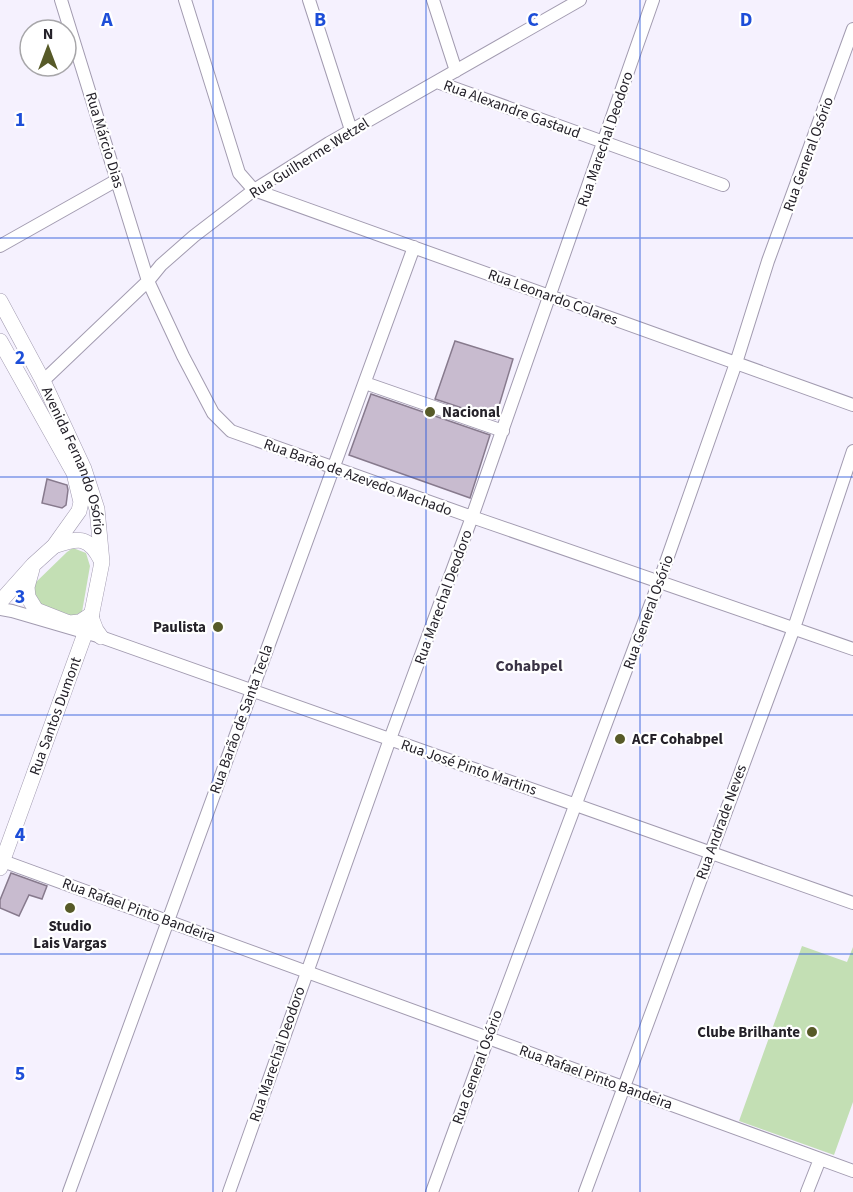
<svg xmlns="http://www.w3.org/2000/svg" width="853" height="1192" font-family="'Source Sans 3',sans-serif">
	<style>
		.green { fill: #c3dfb4 }
		.building { fill: #c8bbcf; stroke: #877a8d; stroke-width: 1.5 }
		.lines { fill: none; stroke-linecap: round; stroke-linejoin: round }
		.minor-casing { stroke: #a29bb0; stroke-width: 14 }
		.major-casing { stroke: #a29bb0; stroke-width: 16 }
		.minor { stroke: #fff; stroke-width: 12 }
		.major { stroke: #fff; stroke-width: 15 }
		.grid { fill: none; stroke: #1d4ed8; stroke-width: 1.5; stroke-opacity: 0.55 }
		.poi-dot { fill: #575a28; stroke: #fff; stroke-width: 2 }
		.labels { text-anchor: middle; stroke-width: 4.5; stroke-linejoin: round; paint-order: stroke }
		.street-label { font-size: 15px; fill: #242129; stroke: #fff }
		.poi-label { font-size: 15px; font-weight: bold; fill: #242129; stroke: #fff; text-anchor: start }
		.neighbourhood-label { font-size: 16px; font-weight: bold; fill: #3a3345; stroke: #fff }
		.grid-label { font-size: 20px; text-anchor: middle; font-weight: bold; fill: #1d4ed8; stroke: #fff; stroke-width: 4.5; stroke-linejoin: round; paint-order: stroke }
	</style>
	<rect width="100%" height="100%" fill="#f5f1fe"/>
	<path class="green" d="M 73,548 L 86,553 L 90,566 L 82,612 L 73,616 L 35,604 L 32,586 L 67,552 Z
		M 802,946 L 847,962 L 853,947 L 853,1102 L 834,1155 L 739,1121 Z"/>
	<path class="building" d="M 455,341 L 513,359 L 495,419 L 435,399 Z
		M 371,394 L 490,435 L 470,498 L 349,455 Z
		M 47,479 L 67,485 L 68,490 L 66,505 L 62,508 L 42,503 Z
		M 11,873 L 47,886 L 42,899 L 29,895 L 19,916 L 0,908 L 0,900 Z"/>
	<g class="lines">
		<g class="minor-casing">
			<path id="minor" d="M 61,0 L 148,281 L 183,356 L 213,413 L 231,431 L 472,517 L 853,649
				M 185,0 L 239,173 L 254,190 L 853,405
				M 309,0 L 351,130
				M 433,0 L 456,71
				M 437,82 L 723,185
				M 0,246 L 117,180
				M 43,381 L 148,281 L 161,265 L 194,236 L 254,190 L 329,143 L 580,0
				M 365,383 L 503,431
				M 0,609 L 12,611 L 101,637 L 853,903
				M 0,860 L 853,1171
				M 69,1192 L 414,247
				M 229,1192 L 390,739 L 472,517 L 653,0
				M 432,1192 L 488,1038 L 659,582 L 736,363 L 768,261 L 853,29
				M 585,1192 L 794,628 L 853,451
				M 807,1192 L 820,1159"/>
		</g>
		<g class="major-casing">
			<g id="major">
				<path id="s1" d="M 0,301 L 43,381 L 84,469 L 97,509 L 102,562 L 91,617 L 0,868"/>
				<path d="M 0,341 L 74,473 L 81,502 L 79,511 L 54,546 L 33,565 L 0,602"/>
				<path d="M 54,546 C 78,538 88,535 101,560"/>
				<path d="M 32,569 L 27,587 L 28,597 L 36,610 L 69,623 L 80,622 L 92,614"/>
				<path d="M 91,617 L 96,630 L 101,637"/>
			</g>
		</g>
		<use href="#minor" class="minor"/>
		<use href="#major" class="major"/>
	</g>
	<path class="grid" d="M 213,0 L 213,1192M 426,0 L 426,1192M 640,0 L 640,1192M 0,238 L 853,238M 0,477 L 853,477M 0,715 L 853,715M 0,954 L 853,954"/>
	<g class="poi-dot">
		<circle cx="430" cy="412" r="6"/>
		<circle cx="218" cy="627" r="6"/>
		<circle cx="620" cy="739" r="6"/>
		<circle cx="70" cy="908" r="6"/>
		<circle cx="812" cy="1032" r="6"/>
	</g>
	<g class="labels">
		<g class="street-label">
			<text transform="translate(512 109) rotate(20)" y="5">Rua Alexandre Gastaud</text>
			<text transform="translate(605 139) rotate(-71)" y="5">Rua Marechal Deodoro</text>
			<text transform="translate(105 140) rotate(73)" y="5">Rua Márcio Dias</text>
			<text transform="translate(808 154) rotate(-70)" y="5">Rua General Osório</text>
			<text transform="translate(309 158) rotate(-32)" y="5">Rua Guilherme Wetzel</text>
			<text transform="translate(553 297) rotate(20)" y="5">Rua Leonardo Colares</text>
			<text dy="5" stroke="none"><textPath href="#s1" startOffset="177">Avenida Fernando Osório</textPath></text>
			<text transform="translate(358 477) rotate(20)" y="5">Rua Barão de Azevedo Machado</text>
			<text transform="translate(443 597) rotate(-70)" y="5">Rua Marechal Deodoro</text>
			<text transform="translate(648 612) rotate(-70)" y="5">Rua General Osório</text>
			<text transform="translate(55 716) rotate(-70)" y="5">Rua Santos Dumont</text>
			<text transform="translate(241 719) rotate(-70)" y="5">Rua Barão de Santa Tecla</text>
			<text transform="translate(469 767) rotate(19)" y="5">Rua José Pinto Martins</text>
			<text transform="translate(721 822) rotate(-70)" y="5">Rua Andrade Neves</text>
			<text transform="translate(139 910) rotate(20)" y="5">Rua Rafael Pinto Bandeira</text>
			<text transform="translate(277 1054) rotate(-71)" y="5">Rua Marechal Deodoro</text>
			<text transform="translate(477 1067) rotate(-70)" y="5">Rua General Osório</text>
			<text transform="translate(596 1077) rotate(20)" y="5">Rua Rafael Pinto Bandeira</text>
		</g>
		<g class="poi-label">
			<text x="442" y="417">Nacional</text>
			<text x="206" y="632" text-anchor="end">Paulista</text>
			<text x="632" y="744">ACF Cohabpel</text>
			<text x="70" y="931" text-anchor="middle">Studio<tspan x="70" dy="17">Lais Vargas</tspan></text>
			<text x="800" y="1037" text-anchor="end">Clube Brilhante</text>
		</g>
		<g class="neighbourhood-label">
			<text x="529" y="671">Cohabpel</text>
		</g>
	</g>
	<g class="grid-label">
		<text x="107" y="26">A</text>
		<text x="320" y="26">B</text>
		<text x="533" y="26">C</text>
		<text x="746" y="26">D</text>
		<text x="20" y="126">1</text>
		<text x="20" y="364">2</text>
		<text x="20" y="603">3</text>
		<text x="20" y="841">4</text>
		<text x="20" y="1080">5</text>
	</g>
	<g transform="translate(48 48)"><circle r="28" fill="#ffffff" stroke="#a7a6a9" stroke-width="1.5"/>
	<path d="M0-4.5L10 22L0 15L-10 22Z" fill="#575a28"/>
	<text y="-9" font-size="16" font-weight="bold" text-anchor="middle" fill="#242129">N</text>
	</g>
</svg>
